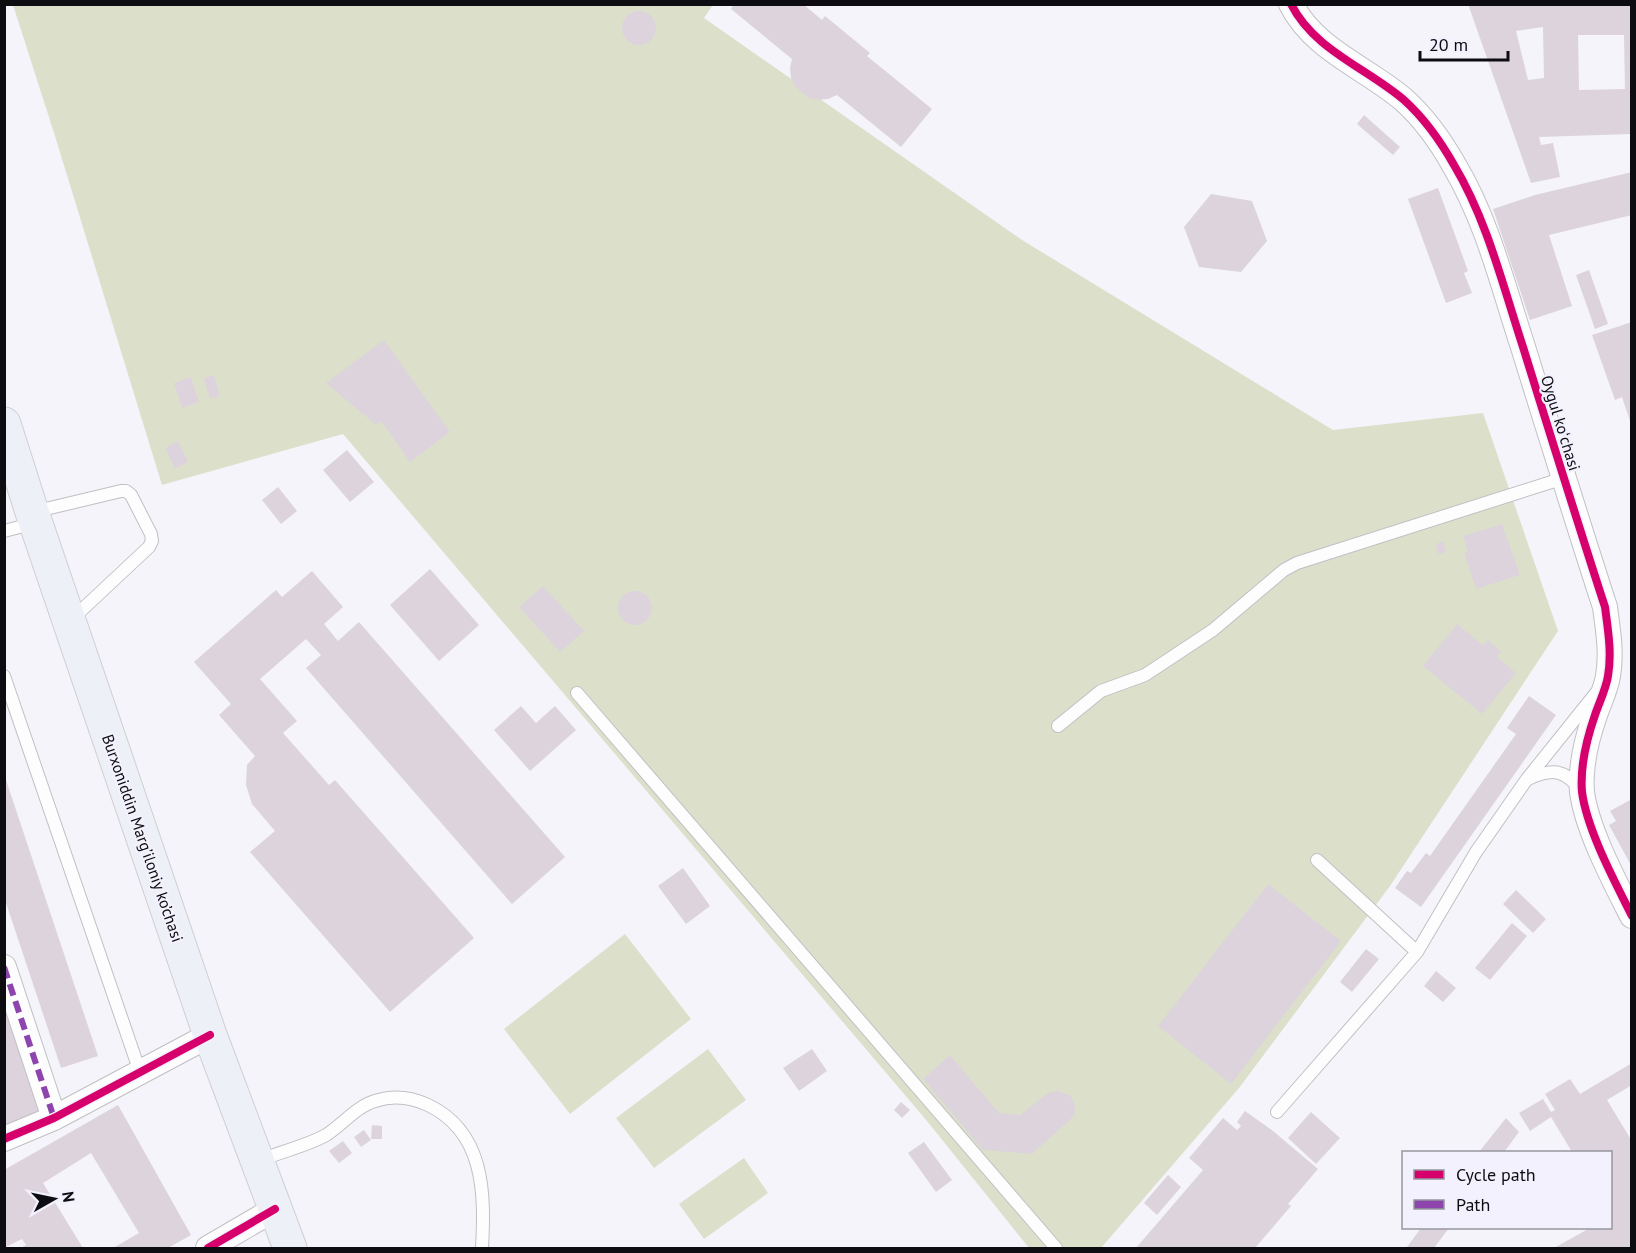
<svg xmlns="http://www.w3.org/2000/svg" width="1636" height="1253" font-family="'PT Sans',sans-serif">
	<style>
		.green { fill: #dce0cb }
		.building { fill: #ddd3dc; fill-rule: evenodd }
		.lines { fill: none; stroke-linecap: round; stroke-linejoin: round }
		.service-casing { stroke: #c0c0c4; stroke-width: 14 }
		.minor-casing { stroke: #c0c0c4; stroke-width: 26 }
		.primary-casing { stroke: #cfcfd3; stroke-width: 35 }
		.service { stroke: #fdfdfe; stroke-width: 12 }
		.minor { stroke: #fdfdfe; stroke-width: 24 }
		.primary { stroke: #eef0f7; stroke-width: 33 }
		.quiet { stroke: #8e44ad; stroke-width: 6; stroke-dasharray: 12 6; stroke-linecap: butt }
		.cycleway-casing { stroke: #f2f1fd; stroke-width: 11 }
		.cycleway { stroke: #d6006c; stroke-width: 8 }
		.labels { text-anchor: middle; stroke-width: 4.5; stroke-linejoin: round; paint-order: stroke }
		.street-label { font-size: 16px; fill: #0d0d11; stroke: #f2f1fd }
	</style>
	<rect width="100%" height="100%" fill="#f4f4fa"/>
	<path class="green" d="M 13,5 L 713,5 L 704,18 L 1022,240 L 1333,430 L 1483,413 L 1558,631 L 1390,886 L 1239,1088 L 1101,1248 L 1029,1248 L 927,1121 L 343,434 L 162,485 L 55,136 Z
		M 625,934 L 691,1019 L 570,1114 L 504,1029 Z
		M 708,1049 L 746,1100 L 654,1168 L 616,1118 Z
		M 744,1158 L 768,1193 L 704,1239 L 679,1204 Z"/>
	<path class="building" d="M 734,4 L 803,4 L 822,20 L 825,16 L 870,53 L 867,56 L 932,109 L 901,147 L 837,95 L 828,99 L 819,100 L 809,98 L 802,93 L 795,86 L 791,78 L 790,68 L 792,59 L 731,9 Z
		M 1468,4 L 1632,4 L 1632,134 L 1539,137 L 1541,145 L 1553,143 L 1560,177 L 1531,183 ZM 1543,27 L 1544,78 L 1528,80 L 1516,31 ZM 1578,35 L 1624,35 L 1625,89 L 1579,90 Z
		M622 28a17 17 0 1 1 34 0a17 17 0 1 1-34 0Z
		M 1364,115 L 1400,147 L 1393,155 L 1357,124 Z
		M 1632,172 L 1632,215 L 1549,235 L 1572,306 L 1530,320 L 1493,209 L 1535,195 Z
		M 1438,188 L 1468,271 L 1464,273 L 1472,293 L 1446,303 L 1408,199 Z
		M 1211,194 L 1252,201 L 1267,241 L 1241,272 L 1199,267 L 1184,227 Z
		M 1589,270 L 1608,324 L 1595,329 L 1576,275 Z
		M 1632,322 L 1632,424 L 1631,424 L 1622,397 L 1615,400 L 1592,335 Z
		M 384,340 L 450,432 L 410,462 L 381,421 L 376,425 L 326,383 Z
		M 214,375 L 220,396 L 210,399 L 204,378 Z
		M 191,377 L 199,402 L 182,408 L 174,383 Z
		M 178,441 L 188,462 L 175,469 L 165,448 Z
		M 347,450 L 374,482 L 350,502 L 323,470 Z
		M 278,487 L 297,511 L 281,524 L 262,500 Z
		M 1502,524 L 1520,575 L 1476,589 L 1464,553 L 1468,552 L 1463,536 Z
		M 1443,541 L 1446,552 L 1438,554 L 1436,544 Z
		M 430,569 L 479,625 L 439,661 L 390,605 Z
		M 312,571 L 343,607 L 324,624 L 338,641 L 359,622 L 565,857 L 512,904 L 306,668 L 321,655 L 306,639 L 260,679 L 297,721 L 283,733 L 329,785 L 335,780 L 474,938 L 390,1012 L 250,852 L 275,831 L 252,804 L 246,785 L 247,765 L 255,756 L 219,715 L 231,704 L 194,662 L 276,590 L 282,597 Z
		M 543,586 L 584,631 L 560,652 L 519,607 Z
		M618 608a17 17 0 1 1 34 0a17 17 0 1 1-34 0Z
		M 1457,624 L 1483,645 L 1488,640 L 1501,651 L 1497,657 L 1516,673 L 1482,714 L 1423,666 Z
		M 1529,696 L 1556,715 L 1421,907 L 1395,888 L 1407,871 L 1411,873 L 1426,853 L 1430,856 L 1516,734 L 1507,728 Z
		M 521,706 L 536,723 L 555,706 L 576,730 L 530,771 L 494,730 Z
		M 5,777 L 98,1056 L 61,1068 L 4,897 Z
		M 1632,799 L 1632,867 L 1609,825 L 1616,821 L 1610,811 Z
		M 683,868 L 710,906 L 686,924 L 658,886 Z
		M 1268,884 L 1341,941 L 1231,1084 L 1158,1026 Z
		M 1516,890 L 1546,919 L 1533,933 L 1503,904 Z
		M 1512,923 L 1527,936 L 1490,980 L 1475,968 Z
		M 1366,949 L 1379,959 L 1352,992 L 1340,982 Z
		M 1436,971 L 1456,988 L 1443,1002 L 1424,986 Z
		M 4,995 L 42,1110 L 4,1126 Z
		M 812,1049 L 827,1071 L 799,1091 L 783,1068 Z
		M 950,1055 L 999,1113 L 1020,1115 L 1048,1093 L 1058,1091 L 1071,1096 L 1075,1106 L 1074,1116 L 1032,1154 L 983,1150 L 923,1079 Z
		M 1632,1063 L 1632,1085 L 1607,1100 L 1630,1138 L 1632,1137 L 1632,1248 L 1554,1248 L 1590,1228 L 1610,1228 L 1610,1152 L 1572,1152 L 1551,1117 L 1530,1131 L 1519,1113 L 1543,1099 L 1551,1112 L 1555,1110 L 1545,1094 L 1570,1079 L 1580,1094 Z
		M 901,1102 L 910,1110 L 902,1118 L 894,1110 Z
		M 118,1105 L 191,1235 L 168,1248 L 113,1248 L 139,1233 L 91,1153 L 43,1183 L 83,1248 L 21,1248 L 26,1245 L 22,1239 L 4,1248 L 4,1170 Z
		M 1245,1111 L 1273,1131 L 1318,1169 L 1288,1204 L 1291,1206 L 1255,1248 L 1136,1248 L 1203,1170 L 1189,1158 L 1223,1118 L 1237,1130 L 1241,1126 L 1237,1122 Z
		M 1311,1112 L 1340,1138 L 1316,1164 L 1288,1138 Z
		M 1506,1118 L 1519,1132 L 1504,1152 L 1479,1152 Z
		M 372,1125 L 382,1126 L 382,1139 L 371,1139 Z
		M 364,1130 L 371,1140 L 361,1147 L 354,1137 Z
		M 343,1141 L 352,1153 L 339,1163 L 329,1151 Z
		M 924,1142 L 952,1180 L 936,1192 L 908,1153 Z
		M 1168,1175 L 1181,1187 L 1157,1215 L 1144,1203 Z
		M 1421,1228 L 1449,1228 L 1434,1248 L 1409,1248 L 1407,1247 Z"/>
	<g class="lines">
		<g class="service-casing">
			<path id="service" d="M 33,512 L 121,491 L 126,491 L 131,495 L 151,534 L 152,541 L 149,547 L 72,619
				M 4,531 L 35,523
				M 4,676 L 140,1072
				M 577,693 L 1056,1248
				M 1058,726 L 1101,691 L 1145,675 L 1213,630 L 1284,570 L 1297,563 L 1564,478
				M 1528,779 C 1552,768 1564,769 1581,790
				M 1317,860 L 1417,952
				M 1277,1112 L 1417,952 L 1476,852 L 1527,779 L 1596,693
				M 258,1161 C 277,1153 309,1145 326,1135 C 342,1125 357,1106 375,1101 C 393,1095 411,1097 428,1105 C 485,1132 485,1194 482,1248"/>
		</g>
		<g class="minor-casing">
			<path id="minor" d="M 1291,4 C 1314,50 1367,68 1404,100 C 1424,118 1441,142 1454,165 C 1487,220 1503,286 1523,347 C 1550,434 1577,521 1605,607 C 1608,630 1612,653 1608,676 C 1606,689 1599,703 1595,715 C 1587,738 1580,768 1582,792 C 1587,830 1615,882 1632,916
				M 4,967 L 54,1118
				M 4,1139 L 54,1118 L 210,1035
				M 208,1248 L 275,1209"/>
		</g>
		<g class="primary-casing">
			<path id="primary" d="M 4,424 L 32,512 L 210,1035 L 290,1248"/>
		</g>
		<use href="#service" class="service"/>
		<use href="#minor" class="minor"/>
		<use href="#primary" class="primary"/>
		<path class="quiet" d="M 4,967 L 54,1118"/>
		<g class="cycleway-casing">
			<path id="cycleway" d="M 1291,4 C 1314,50 1367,68 1404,100 C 1424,118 1441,142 1454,165 C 1487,220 1503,286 1523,347 C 1550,434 1577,521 1605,607 C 1608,630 1612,653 1608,676 C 1606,689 1599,703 1595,715 C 1587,738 1580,768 1582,792 C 1587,830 1615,882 1632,916
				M 4,1139 L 54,1118 L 210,1035
				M 208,1248 L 275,1209"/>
		</g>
		<use href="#cycleway" class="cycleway"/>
	</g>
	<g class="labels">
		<g class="street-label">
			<text transform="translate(1561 423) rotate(73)" y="6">Oygul koʻchasi</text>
			<text transform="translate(143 838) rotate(71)" y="6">Burxoniddin Marg’iloniy ko’chasi</text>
		</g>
	</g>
	<rect width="1636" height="1253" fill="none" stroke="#0d0d11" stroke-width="12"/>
	<rect x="1402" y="1151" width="210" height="78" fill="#f2f1fd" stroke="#96969f" stroke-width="1.5"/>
	<rect x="1414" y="1170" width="30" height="9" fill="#d6006c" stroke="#96969f" stroke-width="1.5"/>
	<text x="1456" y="1181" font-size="18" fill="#0d0d11">Cycle path</text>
	<rect x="1414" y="1200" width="30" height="9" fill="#8e44ad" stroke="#96969f" stroke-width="1.5"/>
	<text x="1456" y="1211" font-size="18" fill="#0d0d11">Path</text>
	<g transform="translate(54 1199) rotate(81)" stroke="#f2f1fd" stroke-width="4.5" paint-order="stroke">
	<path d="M0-4.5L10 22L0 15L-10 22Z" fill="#0d0d11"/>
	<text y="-9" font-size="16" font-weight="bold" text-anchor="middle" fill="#0d0d11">N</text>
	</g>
	<path d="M1420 51v9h88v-9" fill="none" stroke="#0d0d11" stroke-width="3"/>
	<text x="1429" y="51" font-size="18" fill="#0d0d11" stroke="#f2f1fd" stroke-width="4.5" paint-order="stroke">20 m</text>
</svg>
